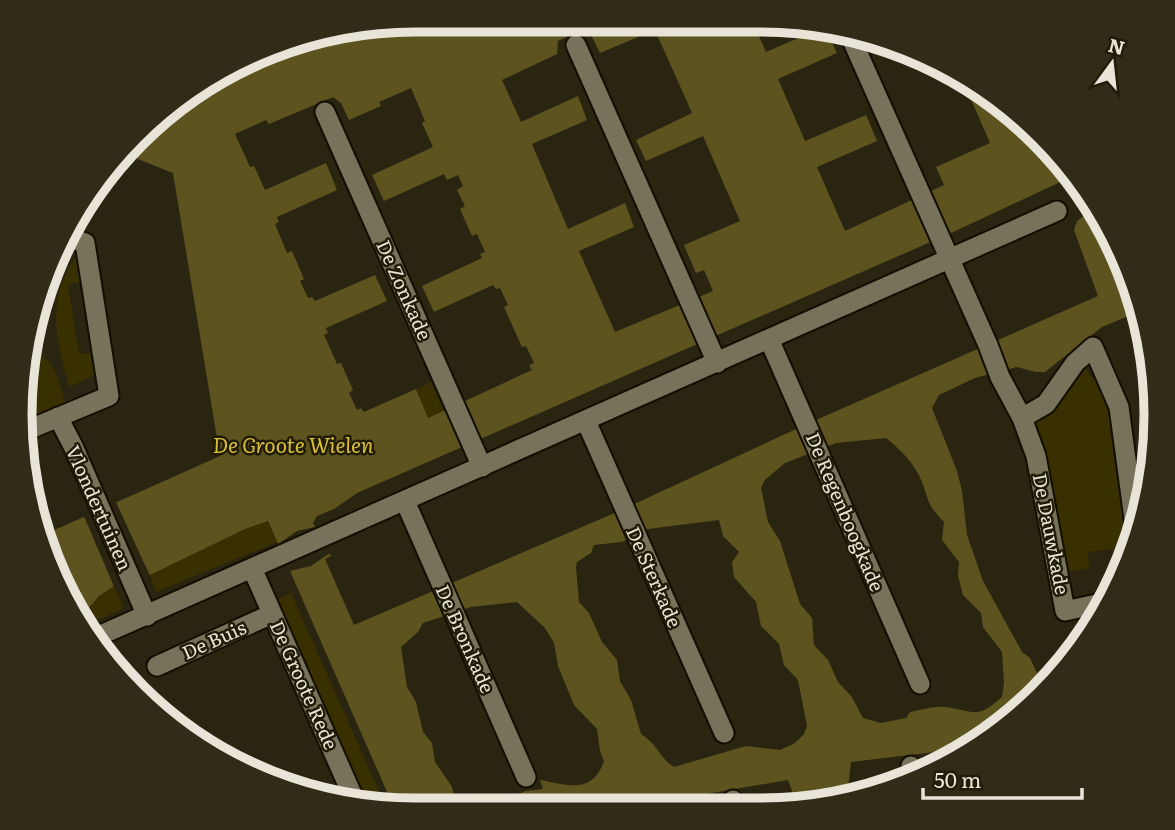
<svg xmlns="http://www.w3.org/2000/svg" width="1175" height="830" font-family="Literata,serif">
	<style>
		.green { fill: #393001 }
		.water { fill: #5d531e; fill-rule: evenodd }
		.pier { fill: #2a2511 }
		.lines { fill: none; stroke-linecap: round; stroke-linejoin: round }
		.minor-casing { stroke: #130e00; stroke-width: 23 }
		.minor { stroke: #77735b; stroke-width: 19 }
		.labels { text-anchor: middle; stroke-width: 5; stroke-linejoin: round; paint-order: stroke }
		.street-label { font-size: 19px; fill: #e8e5d8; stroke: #201c07 }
		.water-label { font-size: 21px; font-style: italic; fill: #dbc037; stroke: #201c07 }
		.rim { fill: none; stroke: #e8e5d8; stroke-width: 9 }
	</style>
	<rect width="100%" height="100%" fill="#2a2511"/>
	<path class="green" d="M 59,244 L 73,250 L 59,271 L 50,303 L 45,305 L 41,303 Z
		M 77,255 L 83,282 L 68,284 L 79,354 L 94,353 L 97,374 L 69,387 C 56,337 45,301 77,255 Z
		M 28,346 C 56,361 58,377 66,405 L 38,417 L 32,404 L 23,408 L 23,363 Z
		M 1083,364 L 1091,377 L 1099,381 L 1111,410 L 1130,533 L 1122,562 L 1120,548 L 1088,552 L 1089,568 L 1068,572 L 1044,455 L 1032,422 Z
		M 431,382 L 444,411 L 428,418 L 416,390 Z
		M 267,521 L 277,542 L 156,592 L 150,575 L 245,529 Z
		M 114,586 L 123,607 L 122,609 L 92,623 L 87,610 L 99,596 Z
		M 291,593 L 387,809 L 367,804 L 277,600 Z"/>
	<path class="water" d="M 415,19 L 754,25 L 766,52 L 824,27 L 837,53 L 778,79 L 805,141 L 866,115 L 877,141 L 817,167 L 845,231 L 944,185 L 936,167 L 990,143 L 960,74 L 1058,154 L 1071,177 L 951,233 L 357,493 L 334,509 L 317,516 L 313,523 L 331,556 L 325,559 L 354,625 L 617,512 L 807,424 L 1098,296 L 1074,230 L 1077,221 L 1085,215 L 1092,214 L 1135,288 L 1138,312 L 1102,327 L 1045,372 L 1036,372 L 1017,367 L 975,378 L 939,395 L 932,408 L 957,471 L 962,491 L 967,535 L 983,581 L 1022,652 L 1030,658 L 1042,684 L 1021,713 L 968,748 L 851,762 L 847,797 L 812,807 L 798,807 L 788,780 L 665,801 L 666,808 L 395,810 L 268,521 L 245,529 L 150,575 L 114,586 L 99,596 L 87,610 L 103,653 L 50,567 L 41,536 L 220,456 L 173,173 L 120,152 L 195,86 L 312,33 ZM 581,30 L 591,35 L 600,53 L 655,30 L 692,113 L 636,140 L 646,161 L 703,136 L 740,221 L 684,245 L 696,273 L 704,270 L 713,291 L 615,332 L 579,251 L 634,227 L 625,203 L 568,229 L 532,144 L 587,120 L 578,96 L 521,122 L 502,80 L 557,54 L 558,41 ZM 411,88 L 425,121 L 422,123 L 433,147 L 372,175 L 384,201 L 444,174 L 447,180 L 458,175 L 463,186 L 457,190 L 465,206 L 460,209 L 472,236 L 477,234 L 485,252 L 480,254 L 482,258 L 422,286 L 434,312 L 493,285 L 496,289 L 500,288 L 508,305 L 504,307 L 522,347 L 526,346 L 534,363 L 529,365 L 532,370 L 428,418 L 416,389 L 364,412 L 361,408 L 357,410 L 349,393 L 353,390 L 341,363 L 337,364 L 324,335 L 328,333 L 326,328 L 387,301 L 375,275 L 315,301 L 312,297 L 308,298 L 300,281 L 304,279 L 292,251 L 287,253 L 275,224 L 279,222 L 277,217 L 337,190 L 326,163 L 265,190 L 254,166 L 250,167 L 235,134 L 266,120 L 269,124 L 333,97 L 341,103 L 349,120 L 381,106 L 379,102 ZM 886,438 C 901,450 915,464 922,482 C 930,504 927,504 944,522 L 942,540 L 959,562 L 958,576 L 963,595 L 981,613 L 983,627 L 1002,652 L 1004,683 L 1002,697 C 976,720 975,711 945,707 C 934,706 921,710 910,712 L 906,718 L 881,723 L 863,718 L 852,697 L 838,682 L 828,660 L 814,645 L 812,618 L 800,604 L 780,541 L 768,522 L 761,488 L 765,480 L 785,463 L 836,443 ZM 719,520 L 723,536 L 739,552 L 732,562 L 734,577 L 756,602 L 761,626 L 779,644 L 784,665 L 798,680 L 807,726 L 804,734 L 795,743 L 780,750 L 746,746 L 674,767 C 659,758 658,744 641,734 L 631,700 L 620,681 L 617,660 L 602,642 L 589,613 L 579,602 L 576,567 L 577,562 L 591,553 L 594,545 L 622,542 L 648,529 ZM 517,602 L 545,628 L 554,643 L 558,666 L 574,705 L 597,729 L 600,751 L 604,761 C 592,795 568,785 540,780 L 543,789 L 526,791 L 513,796 L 510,803 L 456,805 L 452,787 L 435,762 L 432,743 L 423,732 L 416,702 L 407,687 L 401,647 L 418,632 L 423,623 L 471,607 Z"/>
	<path class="pier" d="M 115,500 L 151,578 L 115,589 L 83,514 Z
		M 319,526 L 330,553 L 311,566 L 290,571 L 278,544 L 297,531 Z"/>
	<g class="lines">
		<g class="minor-casing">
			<path id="minor" d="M 848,31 L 988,345 L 1000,377 L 1022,418 L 1036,456 L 1065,611 L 1106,602
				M 576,45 L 717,363
				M 325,112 L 482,467
				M 769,339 L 920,684
				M 58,417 L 73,446 L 147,616
				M 1022,418 L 1046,404 L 1075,363 L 1093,347 L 1119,407 L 1134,519
				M 586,421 L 724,733
				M 23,432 L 109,396 L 85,243 L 63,235
				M 405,501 L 526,777
				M 252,568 L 355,801
				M 94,638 L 1057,211
				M 157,666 L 272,614
				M 911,766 L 912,777
				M 733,800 L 734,808"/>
		</g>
		<use href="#minor" class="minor"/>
	</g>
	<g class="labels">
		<g class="street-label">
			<text transform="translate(404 290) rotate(66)" y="7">De Zonkade</text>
			<text transform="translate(99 508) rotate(66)" y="7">Vlondertuinen</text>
			<text transform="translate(845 512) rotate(67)" y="7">De Regenboogkade</text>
			<text transform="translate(1051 534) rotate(79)" y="7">De Dauwkade</text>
			<text transform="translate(654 577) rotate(66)" y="7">De Sterkade</text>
			<text transform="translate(465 639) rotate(66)" y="7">De Bronkade</text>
			<text transform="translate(214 640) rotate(-24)" y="7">De Buis</text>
			<text transform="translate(304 685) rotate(66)" y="7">De Groote Rede</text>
		</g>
		<g class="water-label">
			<text x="293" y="453">De Groote Wielen</text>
		</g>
	</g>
	<path d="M0 0H1175V830H0ZM415 32H761A383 383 0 0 1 1144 415V415A383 383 0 0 1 761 798H415A383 383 0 0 1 32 415V415A383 383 0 0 1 415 32Z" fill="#302c18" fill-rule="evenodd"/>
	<path class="rim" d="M415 32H761A383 383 0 0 1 1144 415V415A383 383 0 0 1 761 798H415A383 383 0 0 1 32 415V415A383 383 0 0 1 415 32Z"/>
	<g transform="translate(1112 63) rotate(15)" stroke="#201c07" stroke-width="5" paint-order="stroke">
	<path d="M0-5L12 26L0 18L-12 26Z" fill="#e8e5d8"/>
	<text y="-10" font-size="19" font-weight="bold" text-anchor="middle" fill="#e8e5d8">N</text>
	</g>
	<path d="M923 788v10h159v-10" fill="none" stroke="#e8e5d8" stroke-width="3.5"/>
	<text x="934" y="788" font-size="21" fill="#e8e5d8" stroke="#201c07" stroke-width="5" paint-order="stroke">50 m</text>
</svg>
